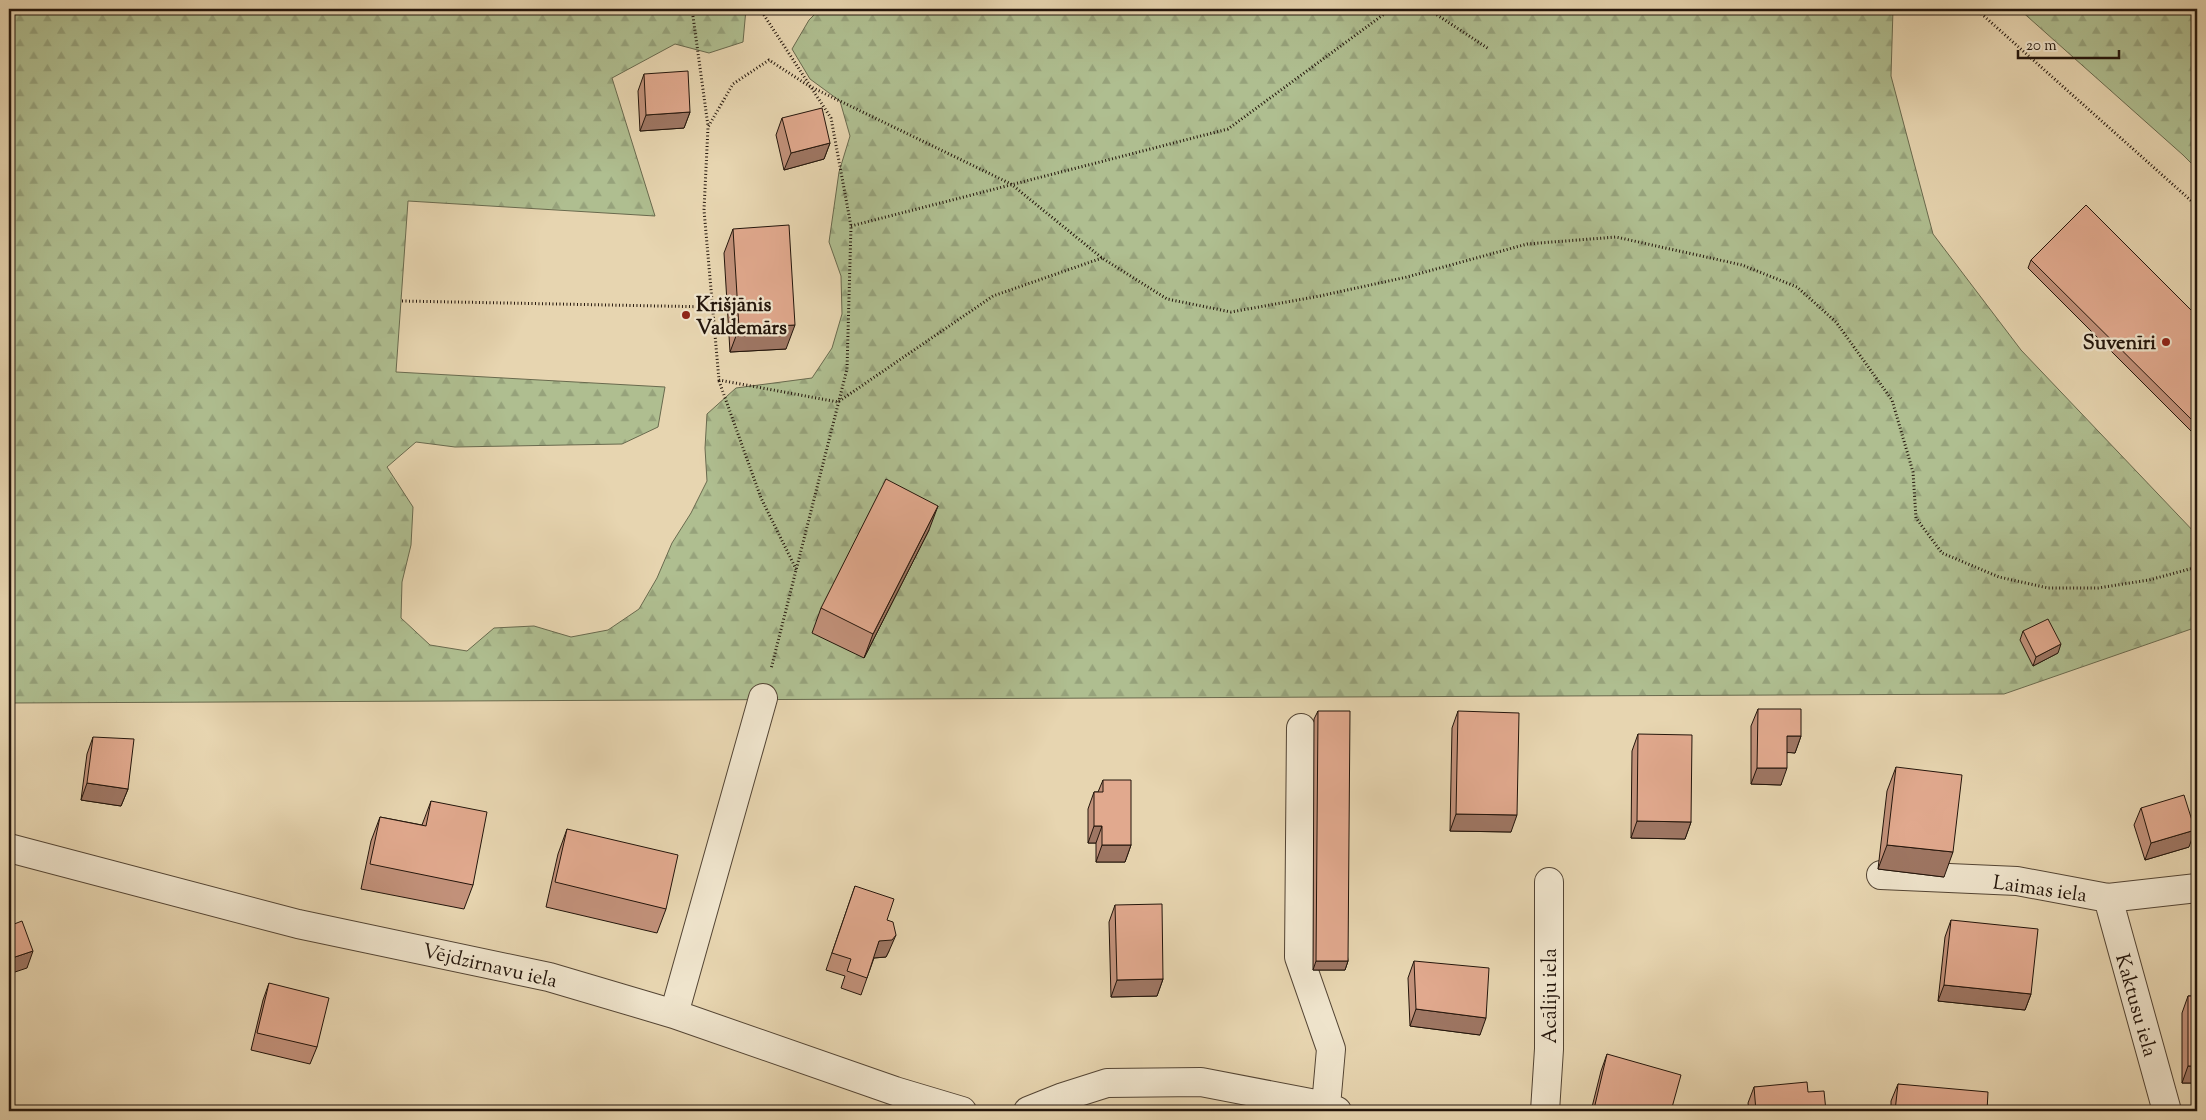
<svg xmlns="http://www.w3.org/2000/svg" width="2206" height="1120" font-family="'Sorts Mill Goudy',serif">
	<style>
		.forest { fill: url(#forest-firs); stroke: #696a4e }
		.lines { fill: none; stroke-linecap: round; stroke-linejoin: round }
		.minor-casing { stroke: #544534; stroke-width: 30 }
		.path { stroke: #23150b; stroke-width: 3; stroke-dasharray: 1 2.5; stroke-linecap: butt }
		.minor { stroke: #efe4cc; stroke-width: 28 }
		.wall { fill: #c2917a; stroke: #23150b }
		.shaded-wall { fill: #9e7663; stroke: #23150b }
		.building { fill: #e1a98e; stroke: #23150b }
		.poi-dot { fill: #8f2418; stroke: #efe4cc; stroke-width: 2 }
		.labels { text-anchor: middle; stroke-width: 4.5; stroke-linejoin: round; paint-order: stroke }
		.poi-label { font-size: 20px; font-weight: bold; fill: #23150b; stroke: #efe4cc; text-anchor: start }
		.street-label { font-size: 20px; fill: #23150b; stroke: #efe4cc }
	</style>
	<defs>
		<pattern id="forest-firs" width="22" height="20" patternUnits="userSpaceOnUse" patternTransform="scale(1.25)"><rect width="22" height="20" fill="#afbe90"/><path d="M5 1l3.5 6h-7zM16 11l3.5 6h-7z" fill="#96a27b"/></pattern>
	</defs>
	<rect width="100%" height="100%" fill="#e7d5b0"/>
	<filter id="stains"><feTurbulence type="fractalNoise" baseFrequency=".004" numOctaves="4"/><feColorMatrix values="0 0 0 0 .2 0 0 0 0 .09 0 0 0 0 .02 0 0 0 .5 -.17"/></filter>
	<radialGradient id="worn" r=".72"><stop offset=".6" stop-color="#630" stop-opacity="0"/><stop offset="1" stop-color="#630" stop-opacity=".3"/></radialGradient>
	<path class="forest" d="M 9,9 L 746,9 L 743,42 L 709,53 L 675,44 L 612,78 L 655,216 L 408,201 L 396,372 L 665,387 L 658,427 L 622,444 L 455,447 L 416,442 L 387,467 L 413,507 L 411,545 L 402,582 L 401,618 L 430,645 L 467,651 L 494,628 L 534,626 L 571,637 L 608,630 L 639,609 L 657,578 L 672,543 L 691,513 L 707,481 L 705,448 L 707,414 L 736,388 L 812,378 L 832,348 L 842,314 L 841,276 L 829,242 L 839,172 L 850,136 L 840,101 L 810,79 L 792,49 L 809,20 L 820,9 L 1893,9 L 1891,76 L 1933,234 L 2021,350 L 2197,535 L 2197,627 L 2004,694 L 9,703 Z
		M 2019,9 L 2197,9 L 2197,169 L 2183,155 Z"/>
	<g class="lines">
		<g class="minor-casing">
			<path id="minor" d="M 1301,728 L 1299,957 L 1331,1049 L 1326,1106
				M 9,848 L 298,924 L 549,977 L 674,1014 L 895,1091 L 962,1111
				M 1881,875 L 2017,881 L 2108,898 L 2197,888
				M 2108,898 L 2167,1111
				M 674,1014 L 763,698
				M 1028,1111 L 1063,1097 L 1107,1083 L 1201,1082 L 1326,1106 L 1337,1111
				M 1545,1111 L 1549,1049 L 1549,882"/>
		</g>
		<path class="path" d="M 692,9 L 708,126
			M 760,9 L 831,118 L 851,226 L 847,369 L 771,669
			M 1428,9 L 1489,49
			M 1976,9 L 2197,206
			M 851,226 L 1228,129 L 1391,9
			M 1102,258 L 993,296 L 838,402 L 719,380 L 704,210 L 708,127 L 733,84 L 769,60 L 809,86 L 1011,184 L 1102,258 L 1167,299 L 1231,312 L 1320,296 L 1407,277 L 1527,244 L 1616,237 L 1742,265 L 1797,287 L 1836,322 L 1892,400 L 1913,472 L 1916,518 L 1942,553 L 1999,577 L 2048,588 L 2098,588 L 2149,580 L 2197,567
			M 402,301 L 712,307
			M 719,381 L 761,498 L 797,571"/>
		<use href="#minor" class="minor"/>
	</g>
	<path class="wall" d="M 644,74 L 690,112 L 684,128 L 640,131 L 638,91 Z
		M 782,118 L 830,143 L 824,159 L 784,170 L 776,135 Z
		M 733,229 L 786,349 L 730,352 L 724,253 Z
		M 2031,260 L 2197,316 L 2197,437 L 2028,268 Z
		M 929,530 L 864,658 L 812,633 L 821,608 Z
		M 2023,631 L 2058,653 L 2033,666 L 2020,640 Z
		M 1758,709 L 1801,736 L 1795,753 L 1787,752 L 1781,785 L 1751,784 L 1751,726 Z
		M 1318,711 L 1348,961 L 1345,970 L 1313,970 L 1314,719 Z
		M 1458,711 L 1511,832 L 1450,831 L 1452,728 Z
		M 1638,734 L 1691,822 L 1685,839 L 1631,838 L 1632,751 Z
		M 93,737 L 128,789 L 121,806 L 81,800 L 87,754 Z
		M 1896,767 L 1944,877 L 1878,869 L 1887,791 Z
		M 1103,780 L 1131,845 L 1125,862 L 1096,862 L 1096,843 L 1088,843 L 1088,809 L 1094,792 L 1098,792 Z
		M 431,801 L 473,885 L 464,909 L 361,889 L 371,841 L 380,817 L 422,825 Z
		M 2141,808 L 2189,847 L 2145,860 L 2134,825 Z
		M 567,829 L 666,909 L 657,933 L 546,907 L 558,854 Z
		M 855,886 L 887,920 L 889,951 L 886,957 L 874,958 L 861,995 L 841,988 L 845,976 L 826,970 Z
		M 1115,905 L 1163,979 L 1157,996 L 1111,997 L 1109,922 Z
		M 1951,920 L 2031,994 L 2025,1010 L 1938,1001 L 1945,937 Z
		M 1414,961 L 1480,1035 L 1410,1026 L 1408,978 Z
		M 269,983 L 317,1047 L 310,1064 L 251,1050 L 263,1000 Z
		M 2188,996 L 2197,996 L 2197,1083 L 2182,1083 L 2182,1013 Z
		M 1607,1054 L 1671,1111 L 1591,1111 L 1601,1071 Z
		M 1898,1084 L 1987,1111 L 1891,1111 L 1891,1101 Z
		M 1754,1087 L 1808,1092 L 1826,1111 L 1749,1111 L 1748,1103 Z"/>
	<path class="shaded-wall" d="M 690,112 L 684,128 L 640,131 L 646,115 Z
		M 830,143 L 824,159 L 784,170 L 791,153 Z
		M 795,325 L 786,349 L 730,352 L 739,328 Z
		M 938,506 L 929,530 L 864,658 L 873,634 Z
		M 2061,644 L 2058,653 L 2033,666 L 2036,657 Z
		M 1787,736 L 1801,736 L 1795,753 L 1781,752 Z
		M 1757,768 L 1787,768 L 1781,785 L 1751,784 Z
		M 87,783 L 128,789 L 121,806 L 81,800 Z
		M 1456,814 L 1517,815 L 1511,832 L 1450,831 Z
		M 1637,821 L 1691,822 L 1685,839 L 1631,838 Z
		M 1094,826 L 1102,826 L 1096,843 L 1088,843 Z
		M 2195,830 L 2189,847 L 2145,860 L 2151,843 Z
		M 1102,845 L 1131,845 L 1125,862 L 1096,862 Z
		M 1887,845 L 1953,852 L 1944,877 L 1878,869 Z
		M 896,935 L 889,951 L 886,957 L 873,958 L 879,941 Z
		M 33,951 L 27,968 L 9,974 L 9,959 Z
		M 1316,961 L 1348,961 L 1345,970 L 1313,970 Z
		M 1163,979 L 1157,996 L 1111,997 L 1117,980 Z
		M 1944,985 L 2031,994 L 2025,1010 L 1938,1001 Z
		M 1416,1009 L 1486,1018 L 1480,1035 L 1410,1026 Z
		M 2188,1066 L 2197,1066 L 2197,1083 L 2182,1083 Z"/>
	<path class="building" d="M 688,71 L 690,112 L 646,115 L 644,74 Z
		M 822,108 L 830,143 L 791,153 L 782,118 Z
		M 2086,205 L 2197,316 L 2197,425 L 2031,260 Z
		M 789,225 L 795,325 L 739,328 L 733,229 Z
		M 886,479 L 938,506 L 873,634 L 821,608 Z
		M 2048,619 L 2061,644 L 2036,657 L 2023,631 Z
		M 1758,709 L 1801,709 L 1801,736 L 1787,736 L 1787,768 L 1757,768 Z
		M 1318,711 L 1350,711 L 1348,961 L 1316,961 Z
		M 1458,711 L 1519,713 L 1517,815 L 1456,814 Z
		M 1638,734 L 1692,735 L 1691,822 L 1637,821 Z
		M 93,737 L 134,739 L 128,789 L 87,783 Z
		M 1896,767 L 1962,775 L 1953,852 L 1887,845 Z
		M 1103,780 L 1131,780 L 1131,845 L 1102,845 L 1102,826 L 1094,826 L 1094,792 L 1103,792 Z
		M 2184,795 L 2195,830 L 2151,843 L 2141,808 Z
		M 431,801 L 487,812 L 473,885 L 370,864 L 380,817 L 426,826 Z
		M 567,829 L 678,855 L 666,909 L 555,882 Z
		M 855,886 L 894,899 L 887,920 L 893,922 L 896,935 L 892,940 L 879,941 L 867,978 L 847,971 L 851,959 L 832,953 Z
		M 1162,904 L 1163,979 L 1117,980 L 1115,905 Z
		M 1951,920 L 2038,929 L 2031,994 L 1944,985 Z
		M 22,921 L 33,951 L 9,959 L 9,926 Z
		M 1414,961 L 1489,968 L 1486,1018 L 1416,1009 Z
		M 269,983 L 329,998 L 317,1047 L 257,1033 Z
		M 2188,996 L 2197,996 L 2197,1066 L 2188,1066 Z
		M 1607,1054 L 1681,1075 L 1671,1111 L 1603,1111 L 1594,1109 Z
		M 1807,1082 L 1808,1092 L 1824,1091 L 1826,1111 L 1756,1111 L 1754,1087 Z
		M 1898,1084 L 1988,1092 L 1987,1111 L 1895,1111 Z"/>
	<g class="poi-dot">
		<circle cx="686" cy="315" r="5"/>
		<circle cx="2166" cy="342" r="5"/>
	</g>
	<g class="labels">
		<g class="poi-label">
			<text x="696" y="311">Krišjānis<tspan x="696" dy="23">Valdemārs</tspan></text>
			<text x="2156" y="349" text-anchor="end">Suvenīri</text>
		</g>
		<g class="street-label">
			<text transform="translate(2040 888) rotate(8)" y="7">Laimas iela</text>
			<text transform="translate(490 965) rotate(13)" y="7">Vējdzirnavu iela</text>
			<text transform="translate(1549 996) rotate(-90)" y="7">Acāliju iela</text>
			<text transform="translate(2137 1005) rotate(74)" y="7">Kaktusu iela</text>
		</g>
	</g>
	<rect width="2206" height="1120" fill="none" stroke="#e7d5b0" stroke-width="30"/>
	<rect x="10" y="10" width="2186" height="1100" fill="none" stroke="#23150b" stroke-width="2.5"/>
	<rect x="15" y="15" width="2176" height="1090" fill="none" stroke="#23150b"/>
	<path d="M2018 50v8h101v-8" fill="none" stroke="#23150b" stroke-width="2.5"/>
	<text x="2026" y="50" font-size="15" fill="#23150b" stroke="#efe4cc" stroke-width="4" paint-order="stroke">20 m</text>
	<rect width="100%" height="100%" filter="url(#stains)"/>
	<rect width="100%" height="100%" fill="url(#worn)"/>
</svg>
